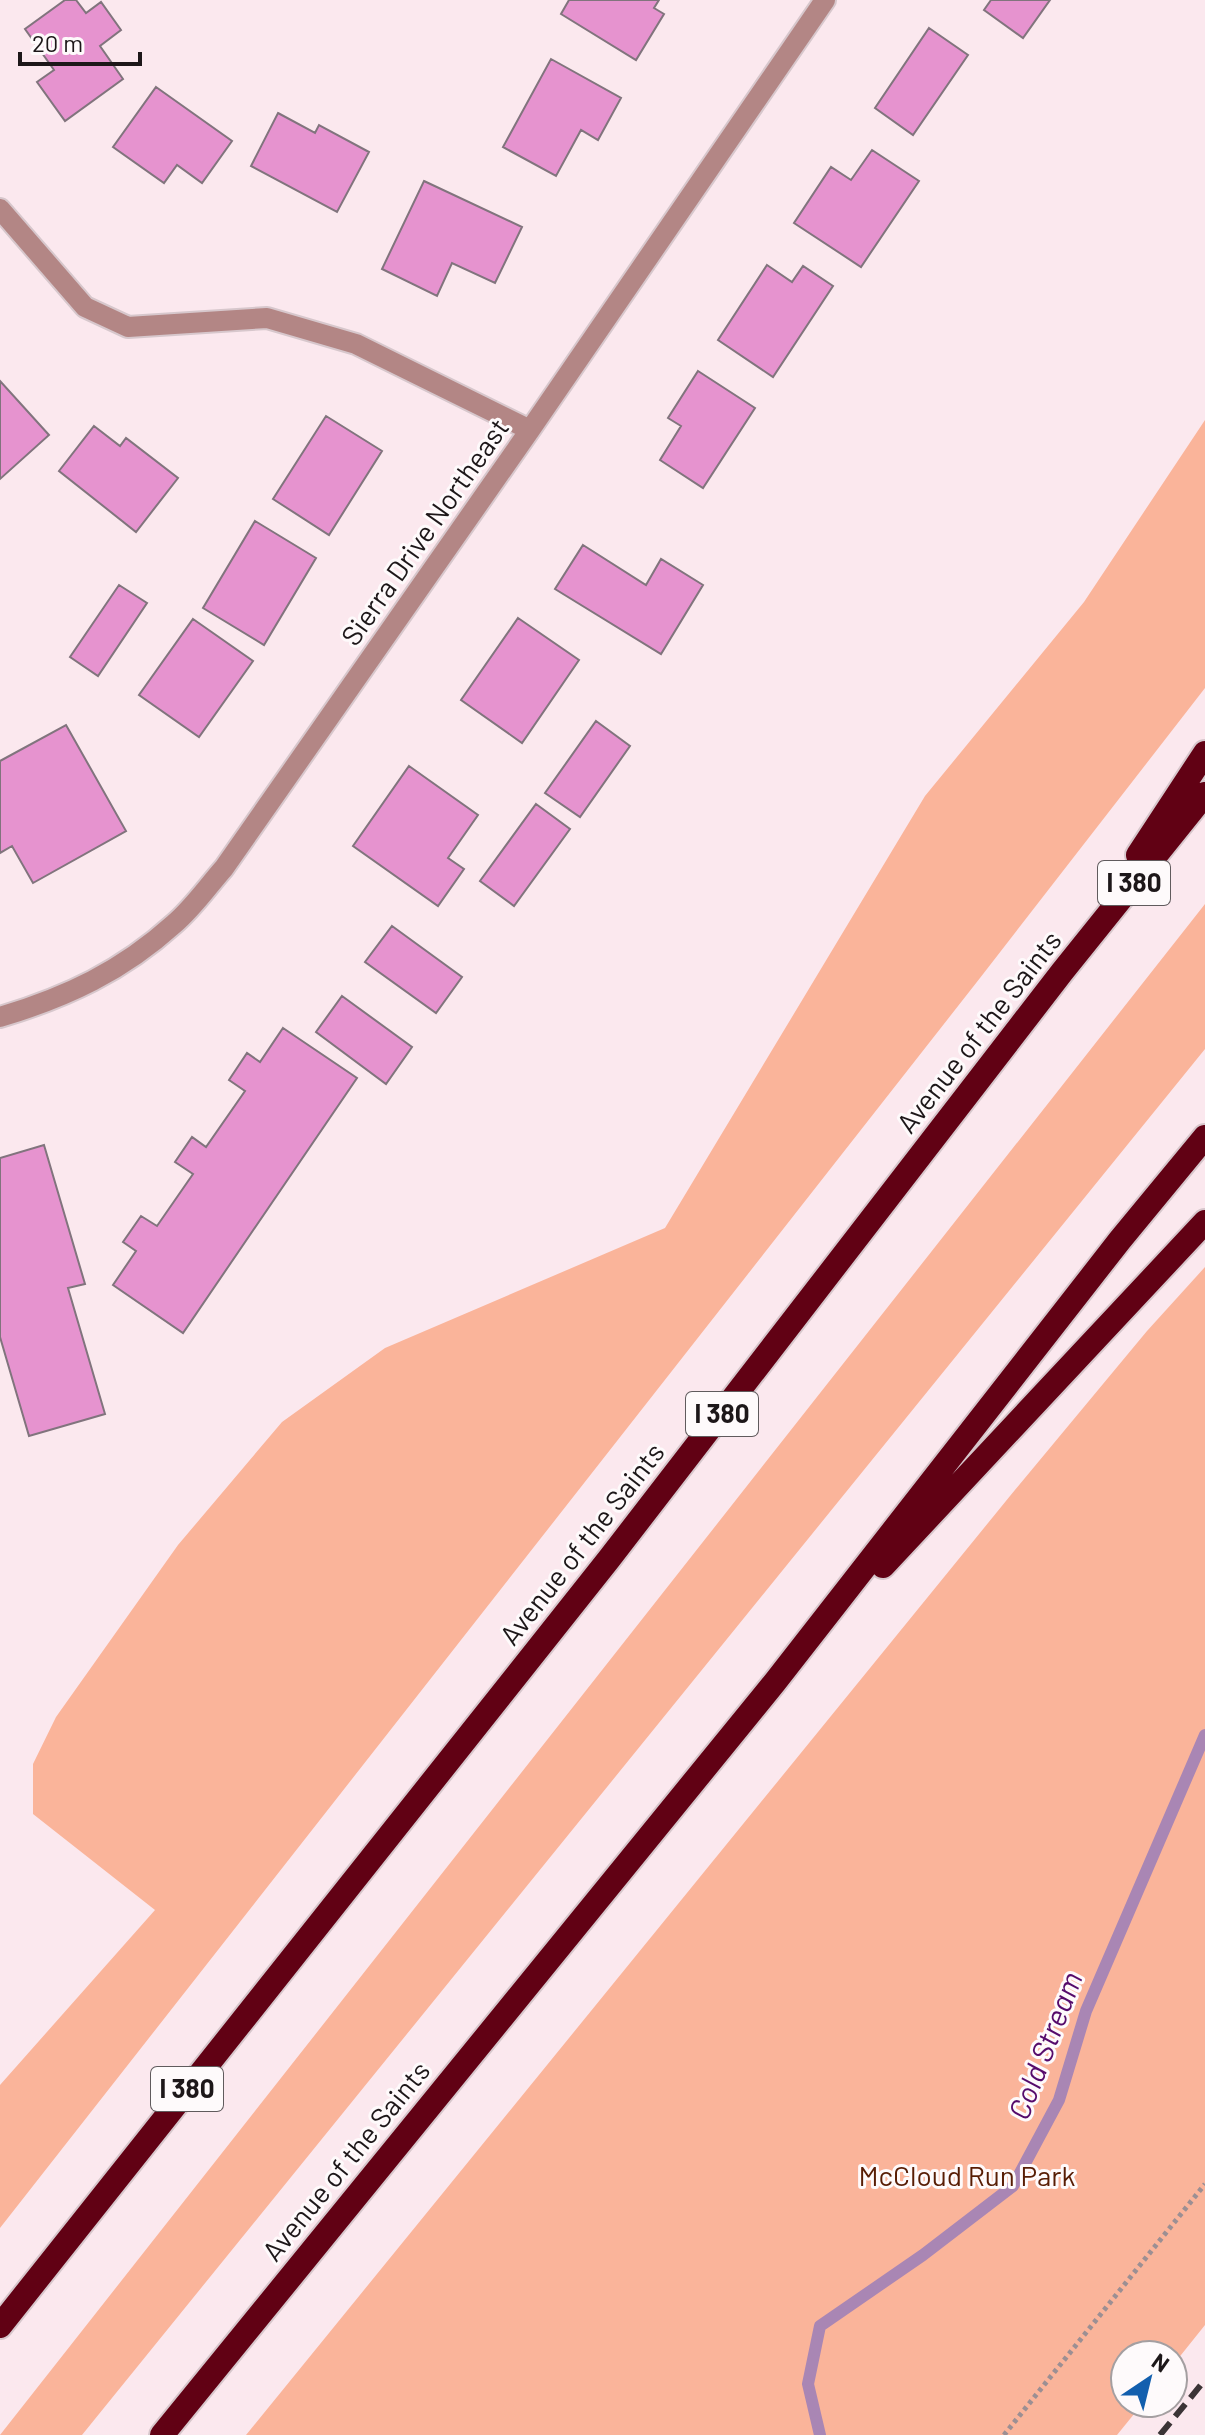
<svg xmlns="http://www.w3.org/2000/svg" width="1205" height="2435" font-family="Barlow,sans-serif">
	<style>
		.green { fill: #fab49a }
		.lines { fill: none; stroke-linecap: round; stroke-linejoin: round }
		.stream { stroke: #a986b4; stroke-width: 12 }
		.building { fill: #e693cf; stroke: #81747d; stroke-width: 2 }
		.street-casing { stroke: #d7c7cc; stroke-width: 24 }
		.highway-casing { stroke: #d7c7cc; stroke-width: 28 }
		.path { stroke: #9c8f93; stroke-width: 5; stroke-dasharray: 4 4; stroke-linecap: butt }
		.street { stroke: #b38685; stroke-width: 20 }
		.highway { stroke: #610114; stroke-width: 24 }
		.rail { stroke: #3b3436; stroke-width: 6; stroke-dasharray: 16 8; stroke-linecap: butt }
		.labels { text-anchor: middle; stroke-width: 6; stroke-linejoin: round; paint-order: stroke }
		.shield { fill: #fefafb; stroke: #605b5d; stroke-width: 2 }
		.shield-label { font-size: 26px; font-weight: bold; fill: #1d1719 }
		.street-label { font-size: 28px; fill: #1d1719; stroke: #fefafb }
		.park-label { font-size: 28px; fill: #581d04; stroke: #fefafb }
		.water-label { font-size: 30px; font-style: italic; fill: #560b6b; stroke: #fefafb }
	</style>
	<rect width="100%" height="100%" fill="#fbe8ee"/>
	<path class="green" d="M 1205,420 L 1205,688 L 980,978 L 0,2228 L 0,2085 L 155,1910 L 33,1814 L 33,1764 L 56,1717 L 178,1545 L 282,1422 L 385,1348 L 665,1228 L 925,796 L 1084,602 Z
		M 1205,904 L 1205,1049 L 82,2435 L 0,2435 Z
		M 1205,1267 L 1205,2325 L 1173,2365 L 1173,2355 L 1125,2355 L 1125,2403 L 1143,2403 L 1117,2435 L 246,2435 L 1010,1496 L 1147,1331 Z"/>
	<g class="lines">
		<path class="stream" d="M 820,2435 L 808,2384 L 820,2326 L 923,2255 L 1013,2186 L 1059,2100 L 1086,2011 L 1205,1735"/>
	</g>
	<path class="building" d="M 65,0 L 76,0 L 86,13 L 101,2 L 121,30 L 100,46 L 123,79 L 65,121 L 37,82 L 54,70 L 25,29 Z
		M 569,0 L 659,0 L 654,8 L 664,14 L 636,60 L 561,14 Z
		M 991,0 L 1050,0 L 1023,38 L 984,10 Z
		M 929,28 L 968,55 L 913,135 L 875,108 Z
		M 551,59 L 621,98 L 598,140 L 581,130 L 556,176 L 503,147 Z
		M 156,87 L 232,141 L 202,183 L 177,165 L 164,183 L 113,147 Z
		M 278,113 L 315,133 L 319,125 L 369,152 L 337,212 L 251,166 Z
		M 872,150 L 919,181 L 861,267 L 794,223 L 831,167 L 851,180 Z
		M 424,181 L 522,227 L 495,283 L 452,263 L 437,296 L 382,269 Z
		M 767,265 L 792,282 L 803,266 L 833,286 L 773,377 L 718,340 Z
		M 698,371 L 755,408 L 703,488 L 660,460 L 681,426 L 668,418 Z
		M 0,381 L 49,435 L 0,479 Z
		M 326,416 L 382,451 L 329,535 L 273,499 Z
		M 94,426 L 120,446 L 126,438 L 178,478 L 136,532 L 59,471 Z
		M 255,521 L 316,558 L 264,645 L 203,608 Z
		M 583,545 L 646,585 L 661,559 L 703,585 L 661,654 L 555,589 Z
		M 119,585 L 147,603 L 98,676 L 70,657 Z
		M 518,618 L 579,660 L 522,743 L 461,700 Z
		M 193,619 L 253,661 L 199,737 L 139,695 Z
		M 596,721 L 630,746 L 580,817 L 545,793 Z
		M 66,725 L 126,831 L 33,883 L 12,846 L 0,853 L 0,761 Z
		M 409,766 L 478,815 L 448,858 L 464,869 L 438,906 L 353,846 Z
		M 536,804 L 570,829 L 514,906 L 480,881 Z
		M 392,926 L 462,977 L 436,1013 L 365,962 Z
		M 342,996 L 412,1047 L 386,1084 L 316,1032 Z
		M 283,1028 L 357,1078 L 183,1333 L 113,1285 L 136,1251 L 123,1242 L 141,1216 L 157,1226 L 193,1174 L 175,1162 L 192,1137 L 206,1147 L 245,1091 L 229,1080 L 247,1053 L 260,1062 Z
		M 44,1145 L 85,1284 L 68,1288 L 105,1414 L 29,1436 L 0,1337 L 0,1158 Z"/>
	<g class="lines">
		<g class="street-casing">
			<path id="street" d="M 0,209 L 85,307 L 128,327 L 267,318 L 356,344 L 530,430
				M 0,1017 C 67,997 122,971 174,924 C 193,908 208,886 224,868 L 530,430 L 825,0"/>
		</g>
		<g class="highway-casing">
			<path id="highway" d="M 1138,855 L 1205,753
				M 883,1566 L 1205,1222
				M 0,2326 L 609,1559 L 1062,972 L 1205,794
				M 162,2435 L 775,1682 L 1120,1240 L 1205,1137"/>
		</g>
		<path class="path" d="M 1004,2435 L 1205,2184"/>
		<use href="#street" class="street"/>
		<use href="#highway" class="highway"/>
		<path class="rail" d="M 1160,2435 L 1205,2380"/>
	</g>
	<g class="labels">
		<g class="shield">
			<rect x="1098" y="861" width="72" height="44" rx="6"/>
			<rect x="686" y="1392" width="72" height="44" rx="6"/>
			<rect x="151" y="2067" width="72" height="44" rx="6"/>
		</g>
		<g class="shield-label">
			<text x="1134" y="892">I 380</text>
			<text x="722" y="1423">I 380</text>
			<text x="187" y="2098">I 380</text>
		</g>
		<g class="street-label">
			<text transform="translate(425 532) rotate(-55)" y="10">Sierra Drive Northeast</text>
			<text transform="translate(979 1032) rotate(-52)" y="10">Avenue of the Saints</text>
			<text transform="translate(582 1544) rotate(-52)" y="10">Avenue of the Saints</text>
			<text transform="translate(346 2161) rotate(-51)" y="10">Avenue of the Saints</text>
		</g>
		<g class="park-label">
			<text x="967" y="2186">McCloud Run Park</text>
		</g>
		<g class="water-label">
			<text transform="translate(1046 2046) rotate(-69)" y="10">Cold Stream</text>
		</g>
	</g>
	<g transform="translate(1149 2379) rotate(35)"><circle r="38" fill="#fefafb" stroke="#a49fa1" stroke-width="2"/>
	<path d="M0-6L14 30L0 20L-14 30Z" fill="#135fae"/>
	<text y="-12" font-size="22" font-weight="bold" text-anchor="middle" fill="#1d1719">N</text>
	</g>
	<path d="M20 52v12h120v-12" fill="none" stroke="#1d1719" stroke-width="4"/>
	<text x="32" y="52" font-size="24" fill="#1d1719" stroke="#fefafb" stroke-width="6" paint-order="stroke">20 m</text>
</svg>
